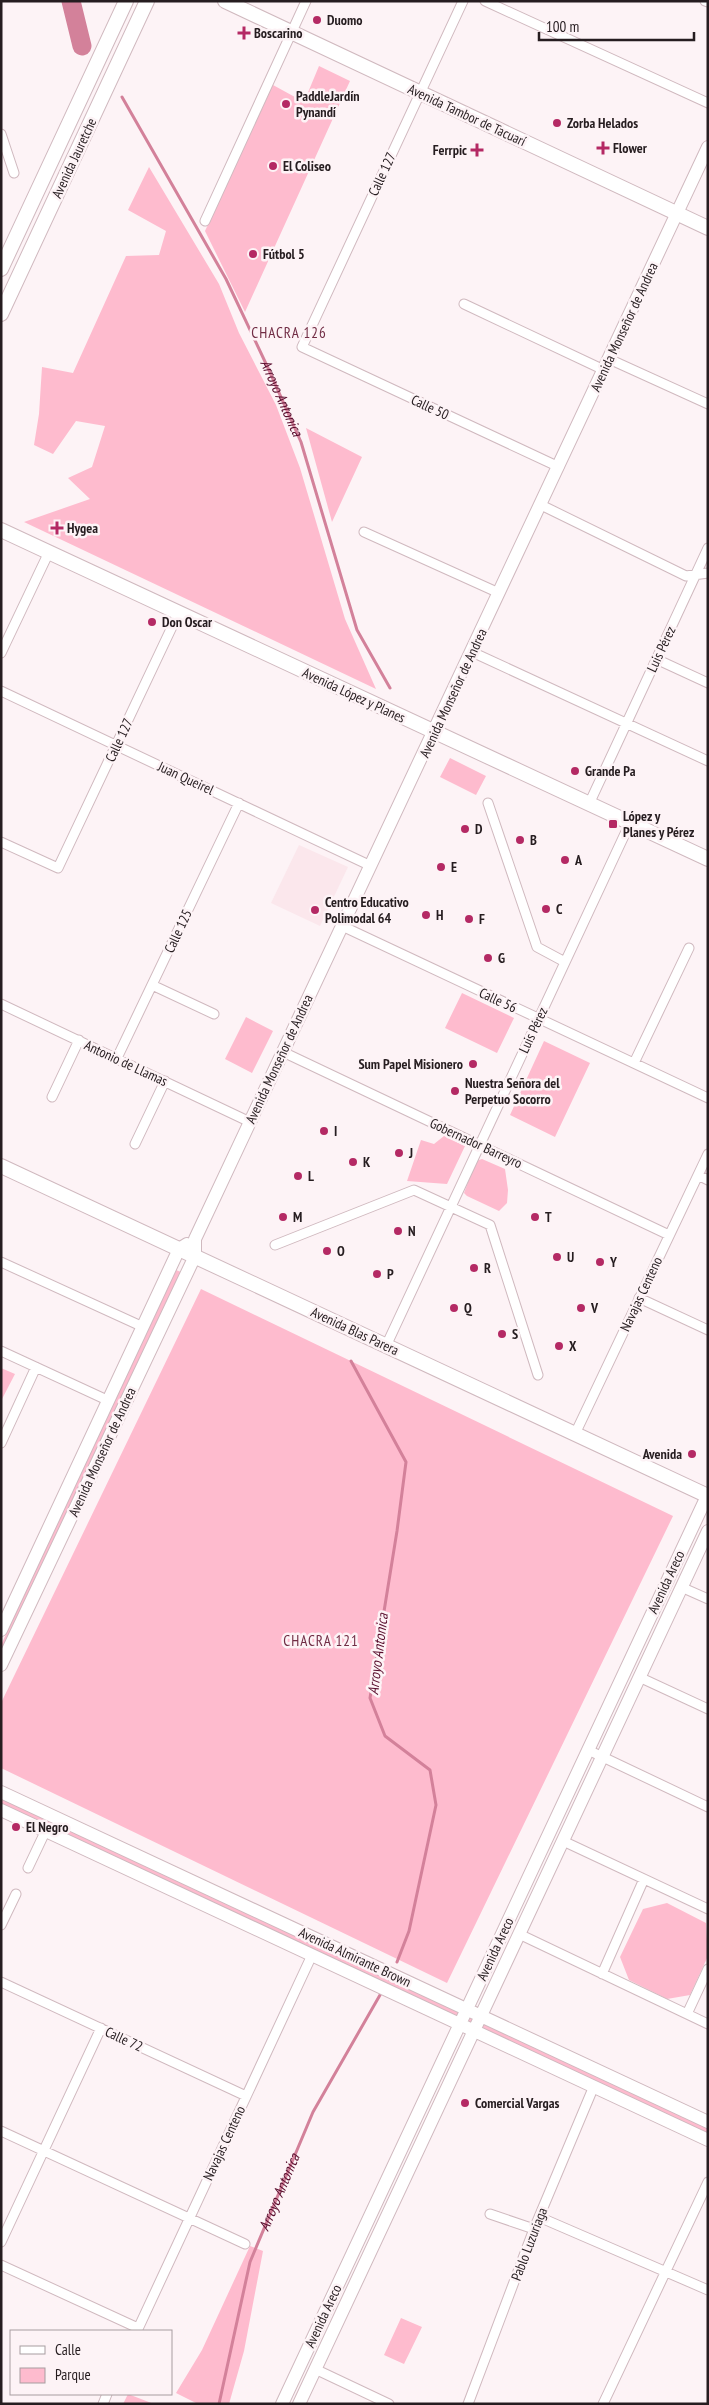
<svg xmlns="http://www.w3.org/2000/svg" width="709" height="2405" font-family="'PT Sans Narrow',sans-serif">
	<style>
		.built { fill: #fbe7ec }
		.green { fill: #febbce }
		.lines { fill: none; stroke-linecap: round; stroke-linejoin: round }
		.stream { stroke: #d3819a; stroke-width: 3 }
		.river { stroke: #d3819a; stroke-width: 19 }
		.street-casing { stroke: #d0b9bf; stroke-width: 11 }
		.secondary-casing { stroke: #d0b9bf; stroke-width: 14 }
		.primary-casing { stroke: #d0b9bf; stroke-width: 16 }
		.street { stroke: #fff; stroke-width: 9 }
		.secondary { stroke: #fff; stroke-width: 12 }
		.primary { stroke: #fff; stroke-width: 14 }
		.poi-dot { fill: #b42964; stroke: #fdf3f6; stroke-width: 2 }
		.labels { text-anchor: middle; stroke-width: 5; stroke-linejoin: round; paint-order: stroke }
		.poi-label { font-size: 14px; font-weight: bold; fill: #261d20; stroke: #fdf3f6; text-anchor: start }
		.street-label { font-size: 14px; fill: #261d20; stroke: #fdf3f6 }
		.neighbourhood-label { font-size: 15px; letter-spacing: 1px; fill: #712d45; stroke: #fdf3f6 }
		.water-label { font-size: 15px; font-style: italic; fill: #580d2d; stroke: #fdf3f6 }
	</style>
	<rect width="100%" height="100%" fill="#fdf3f6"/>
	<path class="built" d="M 299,845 L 348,867 L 320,926 L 271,903 Z"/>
	<path class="green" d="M 319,66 L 350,81 L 245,312 L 205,231 L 273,85 L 304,102 Z
		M 149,167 L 219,284 L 239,333 L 276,405 L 300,468 L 345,619 L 376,689 L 24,522 L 90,499 L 68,478 L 92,467 L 105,426 L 76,421 L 53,454 L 34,445 L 39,414 L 42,367 L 73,373 L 126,256 L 159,255 L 166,231 L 128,210 Z
		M 306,428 L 362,457 L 332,522 Z
		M 450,758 L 486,776 L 476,795 L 440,777 Z
		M 462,993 L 514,1018 L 497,1053 L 445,1028 Z
		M 246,1017 L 273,1031 L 252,1073 L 225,1059 Z
		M 544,1041 L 590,1063 L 555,1137 L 510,1115 Z
		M 444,1136 L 465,1146 L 447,1184 L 407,1181 L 421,1140 L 434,1144 Z
		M 482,1159 L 505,1169 L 508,1190 L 507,1203 L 499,1211 L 467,1196 L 464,1193 L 476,1161 Z
		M 176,1270 L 181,1272 L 1,1656 L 1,1645 Z
		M 201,1289 L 673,1516 L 447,1983 L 1,1768 L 1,1703 Z
		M 1,1368 L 15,1374 L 1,1401 Z
		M 1,1798 L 708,2128 L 708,2135 L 1,1805 Z
		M 667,1903 L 706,1923 L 708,1956 L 690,1995 L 667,1999 L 629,1980 L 620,1957 L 643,1909 Z
		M 250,2246 L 263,2251 L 244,2351 L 229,2404 L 198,2404 L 176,2393 L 202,2350 Z
		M 401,2318 L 422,2327 L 404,2364 L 384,2355 Z
		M 128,2394 L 154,2404 L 123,2404 Z"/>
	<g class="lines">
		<g class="stream">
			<path id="s1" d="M 122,97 L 226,279 L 268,368 L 301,442 L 357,630 L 390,688"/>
			<path d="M 351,1361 L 406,1462 L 397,1531 L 370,1698 L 385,1736 L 430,1770 L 436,1805 L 409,1931 L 397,1962"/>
			<path id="s2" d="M 219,2404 L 250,2262 L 313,2112 L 380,1995"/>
		</g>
		<path class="river" d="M 71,1 L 82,46"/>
		<g class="street-casing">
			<path id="street" d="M 463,1 L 302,347 L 559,467
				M 485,1 L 708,103
				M 705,1 L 708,2
				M 1,134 L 14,173
				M 205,221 L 306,1
				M 464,304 L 604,370
				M 609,359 L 708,404
				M 541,505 L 686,576 L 708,573
				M 364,532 L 499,593
				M 472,652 L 708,761
				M 1,653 L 49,552
				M 656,659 L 708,683
				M 1,691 L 371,866
				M 488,803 L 537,947 L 565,962
				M 589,804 L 708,548
				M 1,842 L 58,868 L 179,612
				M 342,926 L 708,1098
				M 152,985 L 214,1014
				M 1,1004 L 250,1122
				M 283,1052 L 669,1235
				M 117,1058 L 239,803
				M 634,1063 L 689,948
				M 52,1097 L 79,1040
				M 135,1144 L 165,1081
				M 698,1175 L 708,1180
				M 275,1245 L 414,1190 L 490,1225 L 538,1375
				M 1,1262 L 141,1326
				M 639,1298 L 708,1330
				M 386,1346 L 630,823
				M 1,1351 L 107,1400
				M 575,1434 L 708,1154
				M 1,1443 L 36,1367
				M 681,1587 L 708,1599
				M 639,1677 L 708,1709
				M 588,1750 L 708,1807
				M 563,1841 L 708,1909
				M 28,1868 L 46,1830
				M 1,1925 L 16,1894
				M 519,1934 L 708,2024
				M 602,1974 L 644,1879
				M 1,1982 L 246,2096
				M 687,2014 L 708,1969
				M 1,2131 L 245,2244
				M 490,2214 L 534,2229
				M 539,2217 L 708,2290
				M 1,2242 L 101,2028
				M 1,2265 L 138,2328
				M 137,2331 L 312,1955
				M 315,2369 L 389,2404
				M 103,2404 L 107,2394
				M 468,2404 L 534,2229 L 594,2086
				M 603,2404 L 708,2182"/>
		</g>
		<g class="secondary-casing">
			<path id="secondary" d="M 1,1630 L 179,1249 L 187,1244
				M 1,1665 L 195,1256 L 195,1239 L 708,147
				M 1,1792 L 708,2122
				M 1,1810 L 708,2140
				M 282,2404 L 708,1494
				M 299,2404 L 708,1531"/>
		</g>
		<g class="primary-casing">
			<path id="primary" d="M 225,1 L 708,228
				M 1,269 L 126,1
				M 1,314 L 147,1
				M 1,530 L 708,859
				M 1,1166 L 708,1496"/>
		</g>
		<use href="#street" class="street"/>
		<use href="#secondary" class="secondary"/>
		<use href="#primary" class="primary"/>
	</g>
	<g class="poi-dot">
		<circle cx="317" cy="20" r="5"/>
		<path d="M241.5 25.5h5v5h5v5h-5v5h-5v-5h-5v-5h5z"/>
		<circle cx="286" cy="104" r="5"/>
		<circle cx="557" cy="123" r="5"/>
		<path d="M600.5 140.5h5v5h5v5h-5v5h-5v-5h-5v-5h5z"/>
		<path d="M474.5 142.5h5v5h5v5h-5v5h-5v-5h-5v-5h5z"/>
		<circle cx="273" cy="166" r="5"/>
		<circle cx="253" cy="254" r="5"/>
		<path d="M54.5 520.5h5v5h5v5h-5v5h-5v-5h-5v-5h5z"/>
		<circle cx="152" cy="622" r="5"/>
		<circle cx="575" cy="771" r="5"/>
		<rect x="608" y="819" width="10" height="10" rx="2.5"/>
		<circle cx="465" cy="829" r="5"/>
		<circle cx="520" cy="840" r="5"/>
		<circle cx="565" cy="860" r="5"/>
		<circle cx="441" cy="867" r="5"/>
		<circle cx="546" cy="909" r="5"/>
		<circle cx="315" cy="910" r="5"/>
		<circle cx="426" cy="915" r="5"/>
		<circle cx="469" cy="919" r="5"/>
		<circle cx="488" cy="958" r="5"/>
		<circle cx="473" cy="1064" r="5"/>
		<circle cx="455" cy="1091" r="5"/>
		<circle cx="324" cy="1131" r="5"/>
		<circle cx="399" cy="1153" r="5"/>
		<circle cx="353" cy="1162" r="5"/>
		<circle cx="298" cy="1176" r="5"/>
		<circle cx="283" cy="1217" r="5"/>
		<circle cx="535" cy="1217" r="5"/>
		<circle cx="398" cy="1231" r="5"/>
		<circle cx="327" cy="1251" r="5"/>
		<circle cx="557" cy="1257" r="5"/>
		<circle cx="600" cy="1262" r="5"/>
		<circle cx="474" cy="1268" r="5"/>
		<circle cx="377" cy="1274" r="5"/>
		<circle cx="454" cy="1308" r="5"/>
		<circle cx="581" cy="1308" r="5"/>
		<circle cx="502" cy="1334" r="5"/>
		<circle cx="559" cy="1346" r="5"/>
		<circle cx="692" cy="1454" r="5"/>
		<circle cx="16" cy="1827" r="5"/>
		<circle cx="465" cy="2103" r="5"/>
	</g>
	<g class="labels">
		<g class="poi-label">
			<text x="327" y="25">Duomo</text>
			<text x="254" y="38">Boscarino</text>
			<text x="296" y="101">PaddleJardín<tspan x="296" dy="16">Pynandí</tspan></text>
			<text x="567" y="128">Zorba Helados</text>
			<text x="613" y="153">Flower</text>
			<text x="467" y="155" text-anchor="end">Ferrpic</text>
			<text x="283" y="171">El Coliseo</text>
			<text x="263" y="259">Fútbol 5</text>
			<text x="67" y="533">Hygea</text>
			<text x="162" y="627">Don Oscar</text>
			<text x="585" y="776">Grande Pa</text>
			<text x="623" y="821">López y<tspan x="623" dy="16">Planes y Pérez</tspan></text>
			<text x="475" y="834">D</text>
			<text x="530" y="845">B</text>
			<text x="575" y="865">A</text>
			<text x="451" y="872">E</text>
			<text x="325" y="907">Centro Educativo<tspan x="325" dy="16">Polimodal 64</tspan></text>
			<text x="556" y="914">C</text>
			<text x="436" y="920">H</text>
			<text x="479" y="924">F</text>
			<text x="498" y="963">G</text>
			<text x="463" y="1069" text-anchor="end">Sum Papel Misionero</text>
			<text x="465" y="1088">Nuestra Señora del<tspan x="465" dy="16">Perpetuo Socorro</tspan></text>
			<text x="334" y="1136">I</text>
			<text x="409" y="1158">J</text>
			<text x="363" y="1167">K</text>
			<text x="308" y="1181">L</text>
			<text x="293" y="1222">M</text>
			<text x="545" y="1222">T</text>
			<text x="408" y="1236">N</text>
			<text x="337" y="1256">O</text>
			<text x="567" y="1262">U</text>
			<text x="610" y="1267">Y</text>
			<text x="484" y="1273">R</text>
			<text x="387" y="1279">P</text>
			<text x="464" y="1313">Q</text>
			<text x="591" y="1313">V</text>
			<text x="512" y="1339">S</text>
			<text x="569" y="1351">X</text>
			<text x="682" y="1459" text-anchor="end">Avenida</text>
			<text x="26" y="1832">El Negro</text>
			<text x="475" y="2108">Comercial Vargas</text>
		</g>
		<g class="street-label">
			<text transform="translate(467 115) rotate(25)" y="5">Avenida Tambor de Tacuarí</text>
			<text transform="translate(74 158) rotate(-65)" y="5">Avenida Jauretche</text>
			<text transform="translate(382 174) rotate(-65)" y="5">Calle 127</text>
			<text transform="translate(624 327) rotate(-65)" y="5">Avenida Monseñor de Andrea</text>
			<text transform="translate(430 407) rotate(25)" y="5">Calle 50</text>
			<text transform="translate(661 649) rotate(-65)" y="5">Luis Pérez</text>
			<text transform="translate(453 693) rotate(-65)" y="5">Avenida Monseñor de Andrea</text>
			<text transform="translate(354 695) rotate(25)" y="5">Avenida López y Planes</text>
			<text transform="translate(119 740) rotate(-65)" y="5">Calle 127</text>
			<text transform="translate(186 778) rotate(25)" y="5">Juan Queirel</text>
			<text transform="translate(178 931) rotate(-65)" y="5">Calle 125</text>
			<text transform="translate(498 1000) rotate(25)" y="5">Calle 56</text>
			<text transform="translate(533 1030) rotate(-65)" y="5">Luis Pérez</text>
			<text transform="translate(279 1059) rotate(-65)" y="5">Avenida Monseñor de Andrea</text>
			<text transform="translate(126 1063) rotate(25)" y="5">Antonio de Llamas</text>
			<text transform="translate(476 1143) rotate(25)" y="5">Gobernador Barreyro</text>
			<text transform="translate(641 1294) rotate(-65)" y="5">Navajas Centeno</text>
			<text transform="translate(355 1331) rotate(25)" y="5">Avenida Blas Parera</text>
			<text transform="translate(102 1452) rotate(-65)" y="5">Avenida Monseñor de Andrea</text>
			<text transform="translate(666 1582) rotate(-65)" y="5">Avenida Areco</text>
			<text transform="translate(495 1949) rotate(-65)" y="5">Avenida Areco</text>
			<text transform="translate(355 1957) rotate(25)" y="5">Avenida Almirante Brown</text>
			<text transform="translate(124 2039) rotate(25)" y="5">Calle 72</text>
			<text transform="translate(224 2143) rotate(-65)" y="5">Navajas Centeno</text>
			<text transform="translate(529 2244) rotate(-69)" y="5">Pablo Luzuriaga</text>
			<text transform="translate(323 2316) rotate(-65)" y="5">Avenida Areco</text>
		</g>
		<g class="neighbourhood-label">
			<text x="289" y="338">CHACRA 126</text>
			<text x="321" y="1646">CHACRA 121</text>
		</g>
		<g class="water-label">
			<text dy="5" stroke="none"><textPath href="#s1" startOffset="341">Arroyo Antonica</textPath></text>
			<text transform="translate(378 1654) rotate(-83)" y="5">Arroyo Antonica</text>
			<text dy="5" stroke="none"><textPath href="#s2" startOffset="221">Arroyo Antonica</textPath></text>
		</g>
	</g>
	<rect width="709" height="2405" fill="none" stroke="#261d20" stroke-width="5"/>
	<rect x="10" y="2330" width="162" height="65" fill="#fdf3f6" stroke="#a79da0"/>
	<rect x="20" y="2346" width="25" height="8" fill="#ffffff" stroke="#a79da0"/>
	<text x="55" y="2355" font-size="15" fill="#261d20">Calle</text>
	<rect x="20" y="2368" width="25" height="15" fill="#febbce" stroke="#a79da0"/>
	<text x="55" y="2380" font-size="15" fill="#261d20">Parque</text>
	<path d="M539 32v8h155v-8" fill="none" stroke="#261d20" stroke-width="2.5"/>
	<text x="546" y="32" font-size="15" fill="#261d20" stroke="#fdf3f6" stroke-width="4" paint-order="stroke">100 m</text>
</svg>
